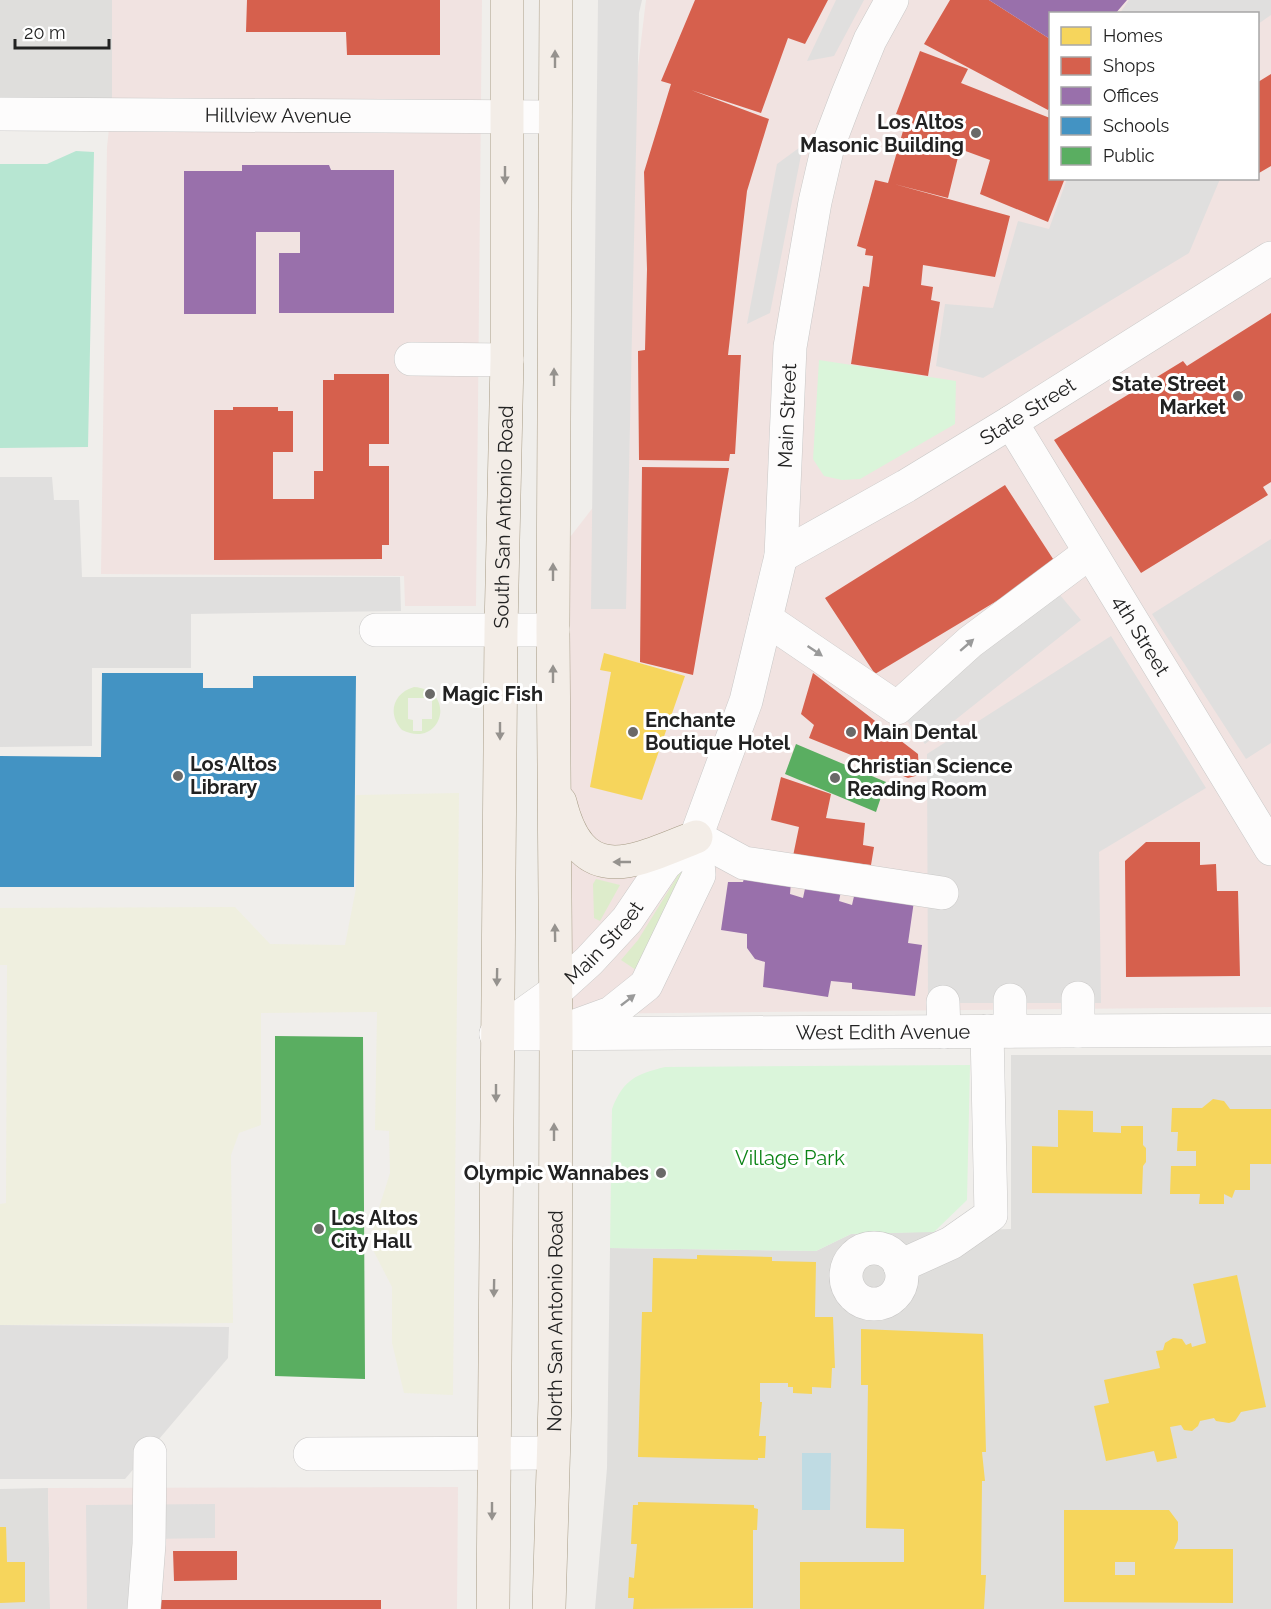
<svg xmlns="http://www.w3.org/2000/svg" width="1271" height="1609" font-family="Raleway,sans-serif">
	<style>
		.residential { fill: #dfdedc }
		.commercial { fill: #f1e3e1; fill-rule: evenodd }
		.farmland { fill: #efefdf }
		.grass { fill: #ddeccb; fill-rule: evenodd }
		.park { fill: #daf5da }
		.pitch { fill: #b7e6d2 }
		.parking { fill: #e0dfde }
		.water { fill: #bfdbe3 }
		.homes { fill: #f6d55c; fill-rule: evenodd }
		.shops { fill: #d6604d }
		.offices { fill: #9970ab }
		.schools { fill: #4393c3 }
		.public { fill: #5aae61 }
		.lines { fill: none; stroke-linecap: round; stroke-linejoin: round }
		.minor-casing { stroke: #c9c8c7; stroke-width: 34 }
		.major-casing { stroke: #a79c86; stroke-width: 34 }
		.minor { stroke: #fdfcfc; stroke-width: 33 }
		.major { stroke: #f3ede7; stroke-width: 33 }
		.oneway { fill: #95928e }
		.oneway2 { fill: #9a9a9a }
		.poi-dot { fill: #6a6968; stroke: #fff; stroke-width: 2 }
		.labels { text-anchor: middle; stroke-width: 6; stroke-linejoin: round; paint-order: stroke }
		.street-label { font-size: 20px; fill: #222; stroke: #fff }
		.poi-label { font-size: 20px; font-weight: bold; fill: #222; stroke: #fff; text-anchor: start }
		.park-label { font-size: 20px; fill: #0c8416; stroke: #fff }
	</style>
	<rect width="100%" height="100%" fill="#f0eeeb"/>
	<path class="residential" d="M 0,0 L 112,0 L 112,101 L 0,100 Z
		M 1011,1055 L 1271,1055 L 1271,1609 L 595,1609 L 607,1468 L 610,1248 L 816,1251 L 851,1234 L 1011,1229 Z
		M 48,1488 L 50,1609 L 0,1609 L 0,1489 Z"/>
	<path class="commercial" d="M 112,0 L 482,0 L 476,606 L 405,606 L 404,576 L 101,574 L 107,147 L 112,101 Z
		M 646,0 L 1271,0 L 1271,1007 L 570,1014 L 567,541 L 629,461 L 637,75 ZM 1050,14 L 1258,14 L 1258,178 L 1050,178 Z
		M 458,1487 L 457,1609 L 50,1609 L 48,1488 Z"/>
	<path class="farmland" d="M 459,793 L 453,1395 L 404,1393 L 392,1343 L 392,1287 L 373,1250 L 372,1230 L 390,1173 L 389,1131 L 375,1130 L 377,1012 L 261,1013 L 261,1125 L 239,1133 L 231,1155 L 233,1323 L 0,1325 L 0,1204 L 6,1203 L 7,965 L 0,965 L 0,908 L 235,907 L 270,944 L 345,945 L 356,888 L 356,795 Z"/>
	<path class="grass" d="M 414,687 C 458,690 442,750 402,730 C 387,714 393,693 414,687 ZM 408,698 L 432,698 L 432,719 L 422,719 L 422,731 L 413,731 L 413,720 L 408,719 Z
		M 685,864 L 668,907 L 636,970 L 621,960 L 638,940 Z
		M 596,879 L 620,885 L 600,921 L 594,918 L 593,884 Z"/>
	<path class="park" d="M 819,360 L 956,381 L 955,424 L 860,479 L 842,480 L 824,476 L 813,459 Z
		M 970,1065 L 967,1200 L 934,1232 L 851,1234 L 816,1251 L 610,1248 L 612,1109 C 623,1080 636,1074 665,1067 Z"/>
	<path class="pitch" d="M 76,151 L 94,152 L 88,447 L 0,448 L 0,164 L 47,164 Z"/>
	<path class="parking" d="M 598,0 L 642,0 L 639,13 L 626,609 L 591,609 Z
		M 836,0 L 864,0 L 834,56 L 807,61 Z
		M 1129,0 L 1271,0 L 1271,15 L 1258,24 L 1258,14 L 1120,13 Z
		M 803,145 L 770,313 L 747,324 L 777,164 Z
		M 1067,179 L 1220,179 L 1189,253 L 983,378 L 936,366 L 945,304 L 993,308 L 1018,221 L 1049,229 Z
		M 0,477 L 52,477 L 54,500 L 79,500 L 82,577 L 400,577 L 401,611 L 191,614 L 191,668 L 92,668 L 92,746 L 0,747 Z
		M 1271,539 L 1271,743 L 1246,759 L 1152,614 Z
		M 1049,582 L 1081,620 L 925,744 L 897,708 Z
		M 1111,636 L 1206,788 L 1099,852 L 1101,1003 L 928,1003 L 927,754 Z
		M 0,1325 L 229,1327 L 228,1358 L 125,1479 L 0,1479 Z
		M 215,1504 L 215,1538 L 148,1539 L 148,1609 L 87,1609 L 86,1505 Z"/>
	<path class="water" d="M 802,1453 L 831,1453 L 830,1510 L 802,1510 Z"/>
	<path class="homes" d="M 604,653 L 685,676 L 642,800 L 590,787 L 611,672 L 600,670 Z
		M 1213,1099 L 1224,1101 L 1230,1109 L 1271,1109 L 1271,1164 L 1250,1164 L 1250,1190 L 1235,1190 L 1232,1198 L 1224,1194 L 1224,1204 L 1199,1204 L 1200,1194 L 1170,1194 L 1171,1166 L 1196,1166 L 1196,1151 L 1177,1151 L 1178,1132 L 1171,1132 L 1172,1108 L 1202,1108 Z
		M 1058,1110 L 1093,1111 L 1093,1132 L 1121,1133 L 1121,1126 L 1143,1126 L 1143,1145 L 1146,1148 L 1146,1162 L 1143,1166 L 1142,1194 L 1032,1193 L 1032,1146 L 1058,1147 Z
		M 697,1255 L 772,1257 L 772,1261 L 816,1262 L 815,1317 L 833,1317 L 835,1368 L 832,1368 L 831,1388 L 812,1387 L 812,1394 L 793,1393 L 793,1387 L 788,1387 L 788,1383 L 760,1383 L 760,1402 L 762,1402 L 759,1436 L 766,1436 L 765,1458 L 758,1458 L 758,1460 L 638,1457 L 642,1312 L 652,1312 L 653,1258 L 697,1259 Z
		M 1237,1275 L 1266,1407 L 1241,1412 L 1235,1421 L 1229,1423 L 1216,1421 L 1214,1418 L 1200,1421 L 1198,1426 L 1192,1431 L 1184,1430 L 1181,1425 L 1170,1427 L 1177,1458 L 1157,1462 L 1154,1451 L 1106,1461 L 1094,1406 L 1109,1403 L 1104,1380 L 1160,1368 L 1156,1351 L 1163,1350 L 1165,1343 L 1173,1338 L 1182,1339 L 1186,1345 L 1191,1343 L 1192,1347 L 1206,1343 L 1193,1284 Z
		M 861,1329 L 983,1334 L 986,1452 L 982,1452 L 985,1481 L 982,1481 L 981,1575 L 986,1575 L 984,1609 L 800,1609 L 800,1562 L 904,1562 L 904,1529 L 866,1528 L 868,1385 L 861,1385 Z
		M 638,1502 L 754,1505 L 754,1508 L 758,1509 L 757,1530 L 753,1530 L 753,1608 L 633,1609 L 634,1598 L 628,1598 L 629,1577 L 634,1578 L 637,1544 L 631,1544 L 633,1505 L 638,1505 Z
		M 1064,1510 L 1169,1510 L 1178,1522 L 1178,1540 L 1174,1549 L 1233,1549 L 1233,1603 L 1064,1602 ZM 1115,1562 L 1135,1562 L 1135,1575 L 1115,1575 Z
		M 0,1527 L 6,1527 L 7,1562 L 25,1562 L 25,1602 L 0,1603 Z"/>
	<path class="shops" d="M 247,0 L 440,0 L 440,55 L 347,55 L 346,32 L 246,32 Z
		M 695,0 L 828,0 L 805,44 L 788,38 L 761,113 L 691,90 L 769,119 L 747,191 L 728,355 L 741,355 L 735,454 L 730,454 L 729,461 L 639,460 L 638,351 L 645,350 L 647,269 L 644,172 L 671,84 L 661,81 Z
		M 950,0 L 989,0 L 1050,39 L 1050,107 L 1048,110 L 924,44 Z
		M 920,51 L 968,69 L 961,83 L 1050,118 L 1050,178 L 1065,178 L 1048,222 L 980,194 L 990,160 L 960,149 L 948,198 L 894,184 L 1010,216 L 995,277 L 923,265 L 921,285 L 933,287 L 931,300 L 940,302 L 928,376 L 851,364 L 863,286 L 869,287 L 873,256 L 865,255 L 866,249 L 857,246 L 875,180 L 888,183 L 907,117 L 896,114 Z
		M 1271,74 L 1271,166 L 1259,173 L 1258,82 Z
		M 1271,313 L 1271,482 L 1263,487 L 1268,495 L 1141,573 L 1054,440 L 1183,361 L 1187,366 Z
		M 334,374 L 389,374 L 389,444 L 369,444 L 369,466 L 389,466 L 389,545 L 382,545 L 382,559 L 214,560 L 214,410 L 233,410 L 233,407 L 278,407 L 278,411 L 293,411 L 293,452 L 273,452 L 273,499 L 314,499 L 314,471 L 323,471 L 323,380 L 334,380 Z
		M 642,467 L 729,468 L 693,675 L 640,662 Z
		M 1005,485 L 1057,565 L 875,674 L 825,598 Z
		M 813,673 L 918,754 L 919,775 L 908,778 L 809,738 L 814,725 L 801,714 Z
		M 781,777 L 831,794 L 826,818 L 865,823 L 863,845 L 874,847 L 871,865 L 793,856 L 799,827 L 771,820 Z
		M 1146,842 L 1200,842 L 1200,865 L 1216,864 L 1217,891 L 1238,891 L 1240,976 L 1126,977 L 1125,861 Z
		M 173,1551 L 237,1551 L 237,1580 L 174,1581 Z
		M 157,1600 L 381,1600 L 381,1609 L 157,1609 Z"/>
	<path class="offices" d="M 989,0 L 1127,0 L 1115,14 L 1050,14 L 1050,39 Z
		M 242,165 L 329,165 L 331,170 L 394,170 L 394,313 L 279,313 L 279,253 L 300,253 L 300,232 L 256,232 L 256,314 L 184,314 L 184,171 L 242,171 Z
		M 745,875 L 791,882 L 790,894 L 803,898 L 806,884 L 841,891 L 839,901 L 852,905 L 855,892 L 914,901 L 908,943 L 922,945 L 915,996 L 852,989 L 852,983 L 831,981 L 828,997 L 763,987 L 765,962 L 755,959 L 747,948 L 747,934 L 721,930 L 728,882 L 743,882 Z"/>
	<path class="schools" d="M 102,673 L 203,673 L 203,688 L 253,688 L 253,676 L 356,676 L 354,887 L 0,887 L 0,756 L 101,757 Z"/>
	<path class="public" d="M 796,744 L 886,782 L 876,812 L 785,774 Z
		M 275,1036 L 363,1037 L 365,1379 L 275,1376 Z"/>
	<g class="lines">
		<g class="minor-casing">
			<g id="minor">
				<path id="s1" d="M 0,114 L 555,117"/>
				<path d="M 411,359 L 507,360"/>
				<path id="s2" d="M 1011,422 L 1271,849"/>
				<path id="s3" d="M 781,556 L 906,486 L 1011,422 L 1271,258"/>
				<path d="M 766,619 L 897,708 L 970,642 L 1089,553"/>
				<path d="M 376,630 L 553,630"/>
				<path d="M 696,837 L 744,863 L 942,893"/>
				<path d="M 1078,998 L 1078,1031"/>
				<path d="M 1010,1000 L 1010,1031"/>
				<path d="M 943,1002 L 944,1032"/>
				<path id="s4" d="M 556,1033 L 611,1013 L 646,985 L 699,875 L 696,837 L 746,701 L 781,556 L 790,347 L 815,202 L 828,146 L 847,96 L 870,40 L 892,0"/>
				<path id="s5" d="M 496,1034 L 1271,1030"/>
				<path id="s6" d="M 496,1034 L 556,991 L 589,961 L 627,920 L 665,864 L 695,838"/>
				<circle cx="874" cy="1276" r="28"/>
				<path d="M 900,1266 L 951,1243 L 991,1215 L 987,1031"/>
				<path d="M 310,1454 L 553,1453"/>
				<path d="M 144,1609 L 149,1544 L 150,1453"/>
			</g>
		</g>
		<g class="major-casing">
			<g id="major">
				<path d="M 560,802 C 582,891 635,861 696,837"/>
				<path id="s7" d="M 493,1609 L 501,630 L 507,360 L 507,0"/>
				<path id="s8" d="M 549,1609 L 555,1400 L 556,1033 L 553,630 L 556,0"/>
			</g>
		</g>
		<use href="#minor" class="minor"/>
		<use href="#major" class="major"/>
	</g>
	<defs><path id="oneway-solid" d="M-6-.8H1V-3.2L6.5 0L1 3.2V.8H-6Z" transform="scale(1.5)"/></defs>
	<g class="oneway">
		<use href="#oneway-solid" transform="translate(555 59) rotate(-90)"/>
		<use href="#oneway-solid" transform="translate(505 175) rotate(90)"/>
		<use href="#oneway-solid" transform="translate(554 377) rotate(-90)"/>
		<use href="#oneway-solid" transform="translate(553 572) rotate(-90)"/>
		<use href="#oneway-solid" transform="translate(553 674) rotate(-90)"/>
		<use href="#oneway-solid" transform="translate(500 731) rotate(90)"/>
		<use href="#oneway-solid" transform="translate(622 862) rotate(-180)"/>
		<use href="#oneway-solid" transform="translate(555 933) rotate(-91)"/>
		<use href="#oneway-solid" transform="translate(497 977) rotate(91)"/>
		<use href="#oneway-solid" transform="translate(496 1093) rotate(90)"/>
		<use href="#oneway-solid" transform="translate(554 1132) rotate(-90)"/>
		<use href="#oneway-solid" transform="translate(494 1288) rotate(91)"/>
		<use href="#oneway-solid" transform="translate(492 1511) rotate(90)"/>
	</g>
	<g class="oneway2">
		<use href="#oneway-solid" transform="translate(967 645) rotate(-41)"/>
		<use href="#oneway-solid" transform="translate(815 651) rotate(34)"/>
		<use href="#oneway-solid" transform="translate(628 1000) rotate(-38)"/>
	</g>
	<g class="poi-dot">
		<circle cx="976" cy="133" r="6"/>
		<circle cx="1238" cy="396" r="6"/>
		<circle cx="430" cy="694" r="6"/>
		<circle cx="633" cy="732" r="6"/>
		<circle cx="851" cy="732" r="6"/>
		<circle cx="178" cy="776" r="6"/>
		<circle cx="835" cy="778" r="6"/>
		<circle cx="661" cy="1173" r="6"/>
		<circle cx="319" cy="1229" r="6"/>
	</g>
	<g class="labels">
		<g class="street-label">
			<text dy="7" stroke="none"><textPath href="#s1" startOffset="278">Hillview Avenue</textPath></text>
			<text dy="7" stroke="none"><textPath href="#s3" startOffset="286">State Street</textPath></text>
			<text dy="7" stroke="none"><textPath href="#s4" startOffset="698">Main Street</textPath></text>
			<text dy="7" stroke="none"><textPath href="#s7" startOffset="1092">South San Antonio Road</textPath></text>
			<text dy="7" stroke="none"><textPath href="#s2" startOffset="250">4th Street</textPath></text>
			<text dy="7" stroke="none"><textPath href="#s6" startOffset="142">Main Street</textPath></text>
			<text dy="7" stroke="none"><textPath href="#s5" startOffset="387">West Edith Avenue</textPath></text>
			<text dy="7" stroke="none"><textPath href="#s8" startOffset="288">North San Antonio Road</textPath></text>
		</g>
		<g class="poi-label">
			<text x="964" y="129" text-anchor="end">Los Altos<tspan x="964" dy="23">Masonic Building</tspan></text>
			<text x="1226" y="391" text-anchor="end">State Street<tspan x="1226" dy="23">Market</tspan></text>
			<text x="442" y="701">Magic Fish</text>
			<text x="645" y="727">Enchante<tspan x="645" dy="23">Boutique Hotel</tspan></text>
			<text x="863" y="739">Main Dental</text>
			<text x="190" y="771">Los Altos<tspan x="190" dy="23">Library</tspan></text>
			<text x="847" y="773">Christian Science<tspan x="847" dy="23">Reading Room</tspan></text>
			<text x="649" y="1180" text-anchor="end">Olympic Wannabes</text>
			<text x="331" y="1225">Los Altos<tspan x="331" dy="23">City Hall</tspan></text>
		</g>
		<g class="park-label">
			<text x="790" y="1165">Village Park</text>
		</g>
	</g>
	<rect x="1049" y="12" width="210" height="168" fill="#ffffff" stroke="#a7a7a7" stroke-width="1.5"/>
	<rect x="1061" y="27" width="30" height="18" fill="#f6d55c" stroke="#a7a7a7" stroke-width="1.5"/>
	<text x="1103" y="42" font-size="18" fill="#222222">Homes</text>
	<rect x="1061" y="57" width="30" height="18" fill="#d6604d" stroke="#a7a7a7" stroke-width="1.5"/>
	<text x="1103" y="72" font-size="18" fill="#222222">Shops</text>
	<rect x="1061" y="87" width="30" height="18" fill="#9970ab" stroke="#a7a7a7" stroke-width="1.5"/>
	<text x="1103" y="102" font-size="18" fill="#222222">Offices</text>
	<rect x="1061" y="117" width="30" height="18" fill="#4393c3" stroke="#a7a7a7" stroke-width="1.5"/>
	<text x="1103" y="132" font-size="18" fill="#222222">Schools</text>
	<rect x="1061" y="147" width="30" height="18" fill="#5aae61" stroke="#a7a7a7" stroke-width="1.5"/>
	<text x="1103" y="162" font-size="18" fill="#222222">Public</text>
	<path d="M15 39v9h94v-9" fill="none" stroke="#222222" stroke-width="3"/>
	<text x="24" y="39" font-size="18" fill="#222222" stroke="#ffffff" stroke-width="4.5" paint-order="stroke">20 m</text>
</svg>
